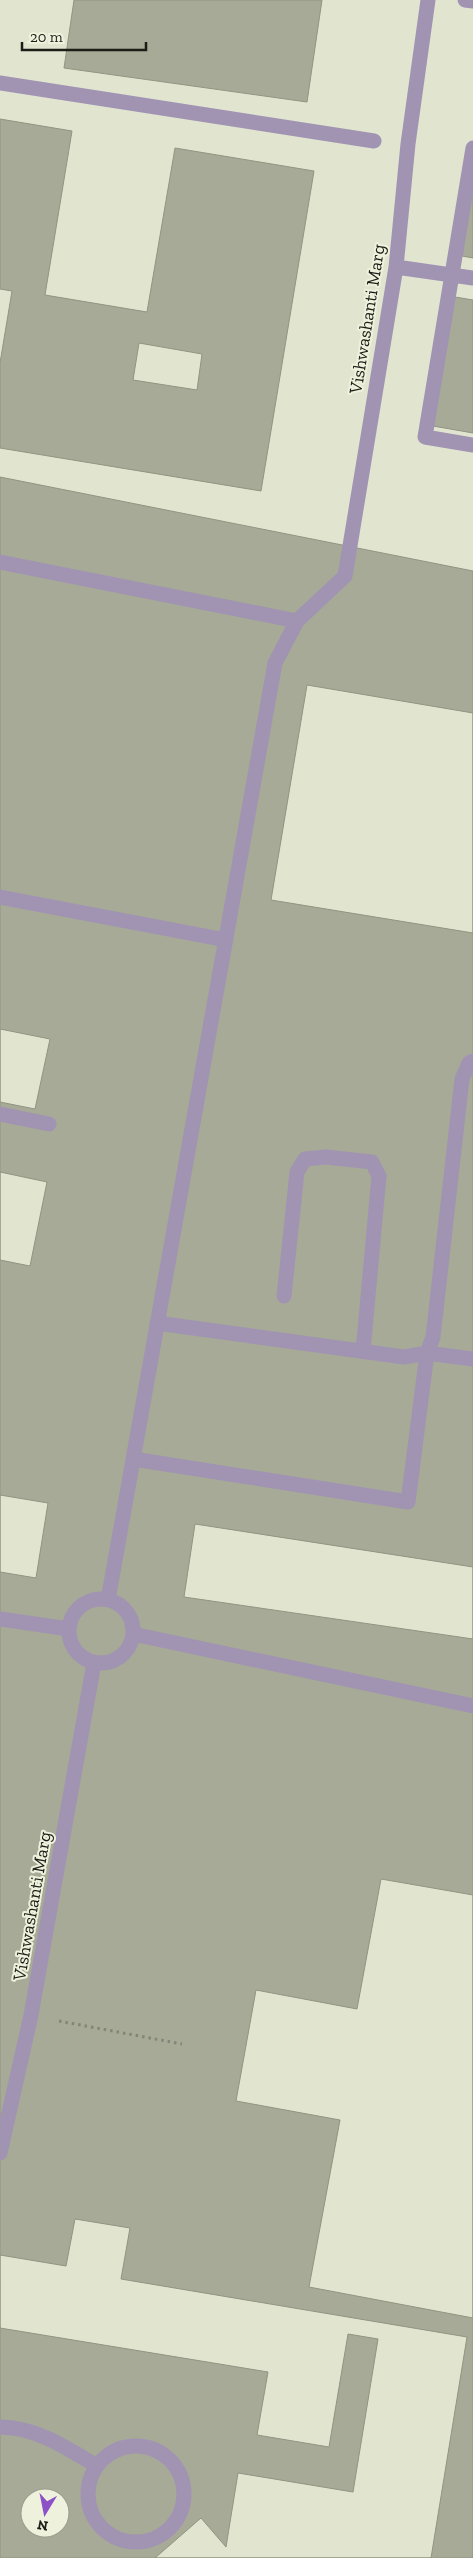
<svg xmlns="http://www.w3.org/2000/svg" width="473" height="2558" font-family="'Zilla Slab',serif">
	<style>
		.building { fill: #a7aa96; stroke: #919481; fill-rule: evenodd }
		.lines { fill: none; stroke-linecap: round; stroke-linejoin: round }
		.path { stroke: #838577; stroke-width: 3; stroke-dasharray: 2.5 4; stroke-linecap: butt }
		.minor { stroke: #a194b3; stroke-width: 15 }
		.labels { text-anchor: middle; stroke-width: 4; stroke-linejoin: round; paint-order: stroke }
		.street-label { font-size: 18px; fill: #1c1d16; stroke: #eef2dd }
	</style>
	<rect width="100%" height="100%" fill="#e1e5d0"/>
	<path class="building" d="M 74,0 L 322,0 L 307,102 L 64,68 Z
		M 0,119 L 72,131 L 45,295 L 147,312 L 175,148 L 314,171 L 261,491 L 0,448 L 0,363 L 12,291 L 0,289 ZM 139,343 L 202,354 L 197,390 L 133,380 Z
		M 473,187 L 473,258 L 462,256 Z
		M 455,297 L 473,300 L 473,433 L 433,426 Z
		M 0,477 L 473,571 L 473,2558 L 0,2558 ZM 30,2498 L 60,2498 L 60,2528 L 30,2528 Z
		M 307,685 L 473,713 L 473,933 L 271,900 Z
		M 0,1029 L 50,1039 L 35,1109 L 0,1102 Z
		M 0,1172 L 47,1182 L 30,1266 L 0,1260 Z
		M 0,1495 L 48,1503 L 36,1578 L 0,1572 Z
		M 195,1524 L 473,1567 L 473,1639 L 184,1597 Z
		M 381,1879 L 473,1895 L 473,2318 L 309,2287 L 340,2120 L 236,2101 L 256,1990 L 357,2009 Z
		M 75,2219 L 130,2228 L 121,2279 L 467,2337 L 431,2558 L 155,2558 L 201,2518 L 226,2547 L 238,2473 L 353,2492 L 378,2339 L 348,2334 L 329,2447 L 257,2435 L 268,2372 L 0,2328 L 0,2255 L 66,2266 Z"/>
	<g class="lines">
		<path class="path" d="M 59,2021 L 182,2044"/>
		<path class="minor" d="M 465,0 L 473,1
			M 0,83 L 374,141
			M 473,148 L 425,437 L 473,445
			M 396,267 L 473,278
			M 0,562 L 297,621
			M 0,897 L 226,940
			M 0,1114 L 49,1124
			M 284,1296 L 297,1172 L 305,1159 L 326,1157 L 372,1162 L 379,1176 L 363,1351
			M 157,1323 L 404,1357 L 427,1353 L 433,1337 L 462,1079 L 469,1063 L 473,1061
			M 133,1459 L 408,1502 L 427,1353 L 473,1359
			M69 1631a32 32 0 1 1 64 0a32 32 0 1 1-64 0Z
			M 108,1600 L 275,663 L 297,621 L 345,576 L 396,267 L 408,144 L 428,0
			M 0,1619 L 69,1629
			M 133,1634 L 473,1706
			M 0,2153 L 31,2015 L 94,1663
			M 0,2427 C 36,2427 67,2448 97,2466
			M88 2494a48 48 0 1 1 96 0a48 48 0 1 1-96 0Z"/>
	</g>
	<g class="labels">
		<g class="street-label">
			<text transform="translate(367 319) rotate(-81)" y="6">Vishwashanti Marg</text>
			<text transform="translate(32 1906) rotate(-80)" y="6">Vishwashanti Marg</text>
		</g>
	</g>
	<g transform="translate(45 2513) rotate(190)"><circle r="24" fill="#eef2dd" stroke="#9a9d8d"/>
	<path d="M0-4L9 19L0 12L-9 19Z" fill="#8c50c7"/>
	<text y="-8" font-size="14" font-weight="bold" text-anchor="middle" fill="#1c1d16">N</text>
	</g>
	<path d="M22 42v8h124v-8" fill="none" stroke="#1c1d16" stroke-width="2.5"/>
	<text x="30" y="42" font-size="15" fill="#1c1d16" stroke="#eef2dd" stroke-width="4" paint-order="stroke">20 m</text>
</svg>
